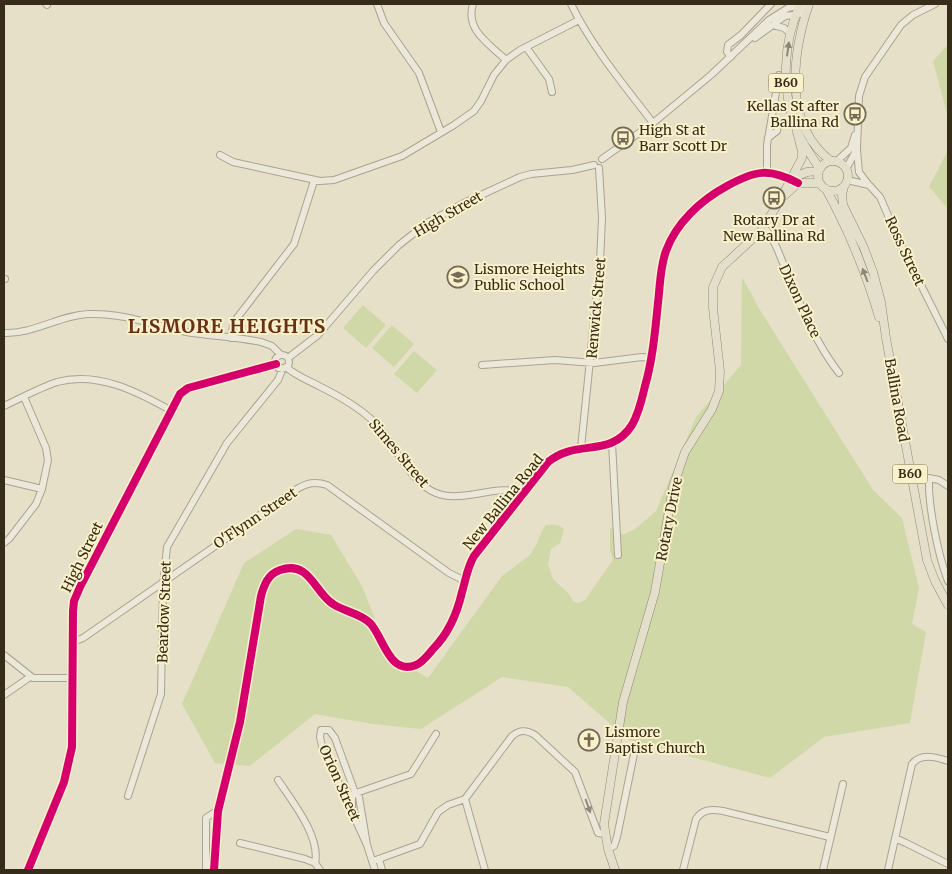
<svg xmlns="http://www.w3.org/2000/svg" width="952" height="874" font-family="Merriweather,serif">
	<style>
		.green { fill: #d1d8a7 }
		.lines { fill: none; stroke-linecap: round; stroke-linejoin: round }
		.minor-casing { stroke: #a9a391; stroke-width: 8 }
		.major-casing { stroke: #8f8978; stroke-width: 9 }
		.minor { stroke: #ece8d9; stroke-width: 6 }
		.major { stroke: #e4dfca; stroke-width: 8 }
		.cycleway-casing { stroke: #f9f1ca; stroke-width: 11 }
		.cycleway { stroke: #d6006c; stroke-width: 8 }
		.oneway { fill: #8e8572 }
		.oneway2 { fill: #928a79 }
		.labels { text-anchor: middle; stroke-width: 4; stroke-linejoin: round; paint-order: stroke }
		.shield { fill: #f9f1ca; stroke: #71664e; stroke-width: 1 }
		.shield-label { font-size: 12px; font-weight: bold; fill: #372b19 }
		.poi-label { font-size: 14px; fill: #372b19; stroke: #f9f1ca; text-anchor: start }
		.street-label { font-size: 14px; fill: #372b19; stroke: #f9f1ca }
		.district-label { font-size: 19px; font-weight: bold; letter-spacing: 1px; fill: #683014; stroke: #f9f1ca }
	</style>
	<rect width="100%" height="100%" fill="#e5e0c7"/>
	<path class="green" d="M 948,44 L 948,118 L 933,61 Z
		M 948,150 L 948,209 L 929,187 Z
		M 742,277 L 760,310 L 873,490 L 902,518 L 919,588 L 912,624 L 926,632 L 910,723 L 824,737 L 770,778 L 629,740 L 568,687 L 502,677 L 421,729 L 373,724 L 315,714 L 250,766 L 215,763 L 182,704 L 244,563 L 296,529 L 331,535 L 362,586 L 389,655 L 428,678 L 502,576 L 530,555 L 537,543 L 542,531 L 546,525 C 553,524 559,524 564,529 L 560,543 L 551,549 L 548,564 L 553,579 L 568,593 L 574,602 L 579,603 L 585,600 L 613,560 L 610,551 L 610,529 L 613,527 L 621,534 L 625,534 L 635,529 L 656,511 L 696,417 L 741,365 Z
		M 363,305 L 386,325 L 366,348 L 343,328 Z
		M 392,325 L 414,344 L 394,367 L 372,348 Z
		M 414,351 L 437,370 L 417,393 L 394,374 Z"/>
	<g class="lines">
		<g class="minor-casing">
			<path id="minor" d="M 46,4 L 47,5
				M 377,4 L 384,23 L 419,73 L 441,132
				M 473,4 C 465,30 489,44 506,60
				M 571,4 C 592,47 624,85 653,123
				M 773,25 L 784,28 L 790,33
				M 755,38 L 785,16 L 800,14 L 807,5
				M 526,47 L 549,79 L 552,92
				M 731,57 L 727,52 L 728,45 L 741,35 L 771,4
				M 768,138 L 777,131 L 778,123 L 772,119
				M 857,150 L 859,172 L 868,184
				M 220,155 L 233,162 L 320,181 L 334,180 L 402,156 L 454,125 L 474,111 L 481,101 L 494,75 L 506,60 L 520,50 L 579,20
				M 602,159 L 653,123 L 711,75 L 769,20 L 788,8 L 800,5
				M 836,162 L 851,148 L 855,135
				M 846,169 L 857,149 L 859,96 L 865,77 L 901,25 L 913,15 L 935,4
				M 767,172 L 767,145 L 779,75
				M 847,180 L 869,185 L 880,197 L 900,243 L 948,339
				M 764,227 C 776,241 781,259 788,276 C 802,309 817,345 839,373
				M 4,279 L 5,279
				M 4,333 C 34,334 60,315 89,314 C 123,313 154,325 186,332 C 211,336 237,337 261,342 L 272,346 L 281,355
				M 231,338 L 233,326 L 237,318 L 294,244 L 314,181
				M275 362a7 7 0 1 1 14 0a7 7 0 1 1-14 0Z
				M 288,358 L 318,335 L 373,271 L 399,245 L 427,223 L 464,203 L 520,177 L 531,174 L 572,170 L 594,165
				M 482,365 L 555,360 L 594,363 L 642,357 L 652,358
				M 286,367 C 296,376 308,380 319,386 C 337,395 363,410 376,424 C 395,444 410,483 436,493 C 462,504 500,482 523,494
				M 4,406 C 21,398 39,388 57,382 C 97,371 136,391 170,410
				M 612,443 L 618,555
				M 581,448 L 600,262 L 602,218 L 599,168
				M 4,480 L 42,489
				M 948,486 L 939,480 L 929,478 C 928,506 938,555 948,581
				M 4,543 L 9,539 L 36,504 L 42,489 L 48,460 L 46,448 L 24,397
				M 73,642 L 83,638 L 297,489 C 307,483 315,481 327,485 L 449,573 L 465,581
				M 4,655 L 33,678 L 73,678
				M 4,695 L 30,677
				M 278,780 C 292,801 321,837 315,863
				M 128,796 L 161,694 L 163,587 L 167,547 L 227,443 L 278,380 L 283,368
				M 465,799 L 485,870
				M 352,807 L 352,795 L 356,793 L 411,774 L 436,734
				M 895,838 L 906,843 L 948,864
				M 240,843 L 305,859 L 315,863 L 320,870
				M 367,845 L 359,797 L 354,790 L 335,738 L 329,730 L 321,730 L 320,737 L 322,746 L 367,845 L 375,870
				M 608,849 L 614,846 L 617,837 L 634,754
				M 379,859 L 382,870
				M 373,861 L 420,844 L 438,812 L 448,805 L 465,799 L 512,736 C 520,729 527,730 535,735 L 575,772 L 598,833 L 605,834
				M 28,870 L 64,782 L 72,747 L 73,611 L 74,601 L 80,587 L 180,394 L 188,388 L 276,364
				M 206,870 L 206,818 L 218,810
				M 214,870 L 218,811 L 240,722 L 261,596 C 264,585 268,574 280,570 C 310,560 314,592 333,604 C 345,612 360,613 370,623 C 383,636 389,676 416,665 C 423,662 428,655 433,649 C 449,633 457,614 462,592 C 466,579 467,568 474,556 L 548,462 C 577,438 610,459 632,425 C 639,413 642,398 645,385 C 653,358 655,331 658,302 C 660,286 660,269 665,253 C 673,224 702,199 728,185 C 752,173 767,168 793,180
				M 683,870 L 696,819 C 703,809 711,809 723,811 L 830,837
				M 823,870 L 843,784
				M 888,870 L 912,764 C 921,753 936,757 948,761"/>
		</g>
		<g class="major-casing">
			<path id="major" d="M 800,4 C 783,42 780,93 798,133 C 804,146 812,157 820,169
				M 809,4 C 792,54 783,125 831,161
				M818 176a15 15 0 1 1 30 0a15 15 0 1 1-30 0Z
				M 790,179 L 807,172 L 819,171
				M 844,186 L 842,195 L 843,205 L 864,248 L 873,272 L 881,302 L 886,338 L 927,560 L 935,581 L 948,605
				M 826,189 C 848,229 866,273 879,317
				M 785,195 L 798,183 L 819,183
				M 615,870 L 608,849 L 604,824 L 623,702 L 655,592 L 673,487 L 685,452 L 712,409 L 719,391 L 720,371 L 713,308 L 713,287 L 722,267 L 761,231 L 779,202 L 802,158 L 802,151 L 797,132"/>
		</g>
		<use href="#minor" class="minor"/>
		<use href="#major" class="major"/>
		<g class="cycleway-casing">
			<path id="cycleway" d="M 28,870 L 64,782 L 72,747 L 73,611 L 74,601 L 80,587 L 180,394 L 188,388 L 276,364
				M 214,870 L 218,811 L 240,722 L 261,596 C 264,585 268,574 280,570 C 310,560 314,592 333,604 C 345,612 360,613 370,623 C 383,636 389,676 416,665 C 423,662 428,655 433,649 C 449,633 457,614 462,592 C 466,579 467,568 474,556 L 548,462 C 577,438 610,459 632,425 C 639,413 642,399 645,386 C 653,358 655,331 658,303 C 660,286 660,267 666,251 C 676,223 701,200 727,186 C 756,170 769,168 798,183"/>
		</g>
		<use href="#cycleway" class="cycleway"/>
	</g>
	<defs><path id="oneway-solid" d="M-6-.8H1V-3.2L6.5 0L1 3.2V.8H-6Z" transform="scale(1.25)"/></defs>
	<g class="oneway">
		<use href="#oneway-solid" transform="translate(788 49) rotate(-82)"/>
		<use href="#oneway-solid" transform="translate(865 275) rotate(-111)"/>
	</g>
	<use class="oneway2" href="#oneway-solid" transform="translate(588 806) rotate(70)"/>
	<defs>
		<g id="bus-ring" transform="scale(1.125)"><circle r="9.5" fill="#f9f1ca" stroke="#746a56" stroke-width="1.5"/><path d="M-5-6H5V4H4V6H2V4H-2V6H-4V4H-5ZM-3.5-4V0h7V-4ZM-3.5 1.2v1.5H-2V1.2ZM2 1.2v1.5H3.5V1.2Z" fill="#746a56"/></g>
		<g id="school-ring" transform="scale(1.125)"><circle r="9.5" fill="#f9f1ca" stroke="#746a56" stroke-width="1.5"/><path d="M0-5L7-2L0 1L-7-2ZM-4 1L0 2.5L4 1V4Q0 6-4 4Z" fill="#746a56"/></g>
		<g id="church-ring" transform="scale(1.125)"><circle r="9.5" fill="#f9f1ca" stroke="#746a56" stroke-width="1.5"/><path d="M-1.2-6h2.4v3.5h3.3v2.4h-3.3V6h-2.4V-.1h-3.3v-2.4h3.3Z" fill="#746a56"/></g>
	</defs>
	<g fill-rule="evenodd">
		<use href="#bus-ring" x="855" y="114"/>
		<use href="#bus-ring" x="623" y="138"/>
		<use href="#bus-ring" x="774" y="198"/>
		<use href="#school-ring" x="458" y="277"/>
		<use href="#church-ring" x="589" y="740"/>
	</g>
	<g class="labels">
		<g class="shield">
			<rect x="768.5" y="73.5" width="35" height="19" rx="4"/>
			<rect x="892.5" y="464.5" width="35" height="19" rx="4"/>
		</g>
		<g class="shield-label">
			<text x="786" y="87">B60</text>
			<text x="910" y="478">B60</text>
		</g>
		<g class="poi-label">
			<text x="839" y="111" text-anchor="end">Kellas St after<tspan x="839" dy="16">Ballina Rd</tspan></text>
			<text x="639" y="135">High St at<tspan x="639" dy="16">Barr Scott Dr</tspan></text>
			<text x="774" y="225" text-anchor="middle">Rotary Dr at<tspan x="774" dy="16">New Ballina Rd</tspan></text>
			<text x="474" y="274">Lismore Heights<tspan x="474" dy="16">Public School</tspan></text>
			<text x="605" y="737">Lismore<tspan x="605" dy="16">Baptist Church</tspan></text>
		</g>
		<g class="street-label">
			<text transform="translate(448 214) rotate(-30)" y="5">High Street</text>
			<text transform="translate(905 251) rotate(65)" y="5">Ross Street</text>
			<text transform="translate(800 301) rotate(65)" y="5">Dixon Place</text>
			<text transform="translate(596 308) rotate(-85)" y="5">Renwick Street</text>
			<text transform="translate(897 400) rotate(80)" y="5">Ballina Road</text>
			<text transform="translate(399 453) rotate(50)" y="5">Simes Street</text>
			<text transform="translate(503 502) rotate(-51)" y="5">New Ballina Road</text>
			<text transform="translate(255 518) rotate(-34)" y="5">O'Flynn Street</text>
			<text transform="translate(669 519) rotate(-79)" y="5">Rotary Drive</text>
			<text transform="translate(82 557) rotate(-64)" y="5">High Street</text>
			<text transform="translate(164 612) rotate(-88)" y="5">Beardow Street</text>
			<text transform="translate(340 783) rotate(66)" y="5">Orion Street</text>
		</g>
		<g class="district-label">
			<text x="227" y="333">LISMORE HEIGHTS</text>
		</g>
	</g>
	<rect width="952" height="874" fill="none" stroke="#372b19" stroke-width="10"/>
</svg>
